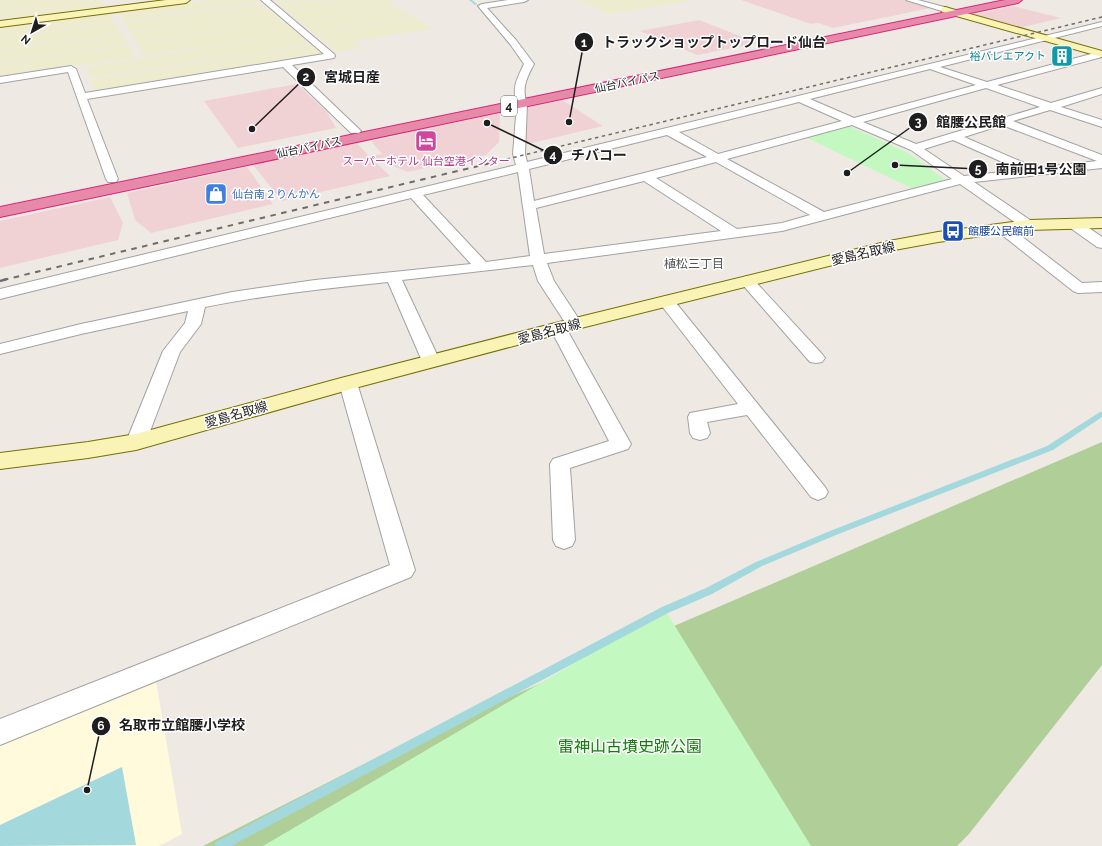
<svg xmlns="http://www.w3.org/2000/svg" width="1102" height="846" font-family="Raleway,'Noto Sans JP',sans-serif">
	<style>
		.commercial { fill: #f0d2d5 }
		.education { fill: #fffadc }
		.farmland { fill: #eeecce }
		.forest { fill: #b0ce98 }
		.park { fill: #c3f9c0 }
		.water { fill: #a3d8dd }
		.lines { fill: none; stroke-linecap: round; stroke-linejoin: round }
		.stream { fill: #a3d8dd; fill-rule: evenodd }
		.street-casing { stroke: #a2a2a2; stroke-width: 2 }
		.secondary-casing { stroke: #757104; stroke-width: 2 }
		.highway-casing { stroke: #da237c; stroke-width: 2 }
		.street { fill: #fff; fill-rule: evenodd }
		.secondary { fill: #faf3b6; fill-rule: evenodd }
		.highway { fill: #e78aa9; fill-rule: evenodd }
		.rail-far2 { stroke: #6c6c6c; stroke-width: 1.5; stroke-dasharray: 3.5 3.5; stroke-linecap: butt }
		.rail-far1 { stroke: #6c6c6c; stroke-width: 2; stroke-dasharray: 5.5 5.5; stroke-linecap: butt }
		.rail { stroke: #6c6c6c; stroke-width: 2.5; stroke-dasharray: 7 7; stroke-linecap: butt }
		.labels { text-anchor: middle; stroke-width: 3; stroke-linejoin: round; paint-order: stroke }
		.far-culture-label { font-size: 11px; fill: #0d838f; stroke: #fff; text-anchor: end }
		.far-street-label { font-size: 11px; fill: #1e1e1e; stroke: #fff }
		.far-hotel-label { font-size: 11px; fill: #b23c85; stroke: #fff }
		.far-shop-label { font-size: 11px; fill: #366cbe; stroke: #fff; text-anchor: start }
		.far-transit-label { font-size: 11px; fill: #164399; stroke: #fff; text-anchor: start }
		.shield { fill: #fff; stroke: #626262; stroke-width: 1 }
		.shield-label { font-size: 12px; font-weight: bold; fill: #1e1e1e }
		.far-neighbourhood-label { font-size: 12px; fill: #515151; stroke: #fff }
		.street-label { font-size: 13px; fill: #1e1e1e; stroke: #fff }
		.near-park-label { font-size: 16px; fill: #127c0b; stroke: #fff }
		.leader { fill: none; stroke: #1e1e1e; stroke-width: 1.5 }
		.callout-dot { fill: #1e1e1e; stroke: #fff; stroke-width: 1.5 }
		.mark-label { font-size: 12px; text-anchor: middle; font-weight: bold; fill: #fff }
		.callout-label { font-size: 14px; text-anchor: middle; font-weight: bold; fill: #1e1e1e; stroke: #fff; stroke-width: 3; stroke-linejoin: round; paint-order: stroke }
	</style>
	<rect width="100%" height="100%" fill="#efe9e3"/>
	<path class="commercial" d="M 741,0 L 903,0 L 931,8 L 833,28 L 818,23 L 811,24 Z
		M 1013,6 L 1061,18 L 1019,28 L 971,15 Z
		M 699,20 L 758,43 L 697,55 L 640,31 Z
		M 297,84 L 327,112 L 336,128 L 238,148 L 204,101 Z
		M 562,100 L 603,126 L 524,145 L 525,108 Z
		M 500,113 L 499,142 L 486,155 L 408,172 L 390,165 L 385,158 L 374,161 L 390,176 L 282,201 L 253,165 L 357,143 L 369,156 L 382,154 L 371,141 Z
		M 247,167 L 273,204 L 151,233 L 135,220 L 127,193 Z
		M 110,197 L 123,223 L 118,240 L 0,268 L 0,221 Z"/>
	<path class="education" d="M 156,681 L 182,834 L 159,846 L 0,846 L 0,746 Z"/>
	<path class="farmland" d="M 0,0 L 91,0 L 0,11 Z
		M 97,0 L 101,0 L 105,6 L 0,19 L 0,12 Z
		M 213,0 L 258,0 L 260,2 L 123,21 L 118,12 Z
		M 272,0 L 294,1 L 378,0 L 290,12 L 287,12 L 277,4 L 280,4 L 279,2 Z
		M 383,0 L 387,0 L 397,6 L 298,21 L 289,13 Z
		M 577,0 L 695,0 L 610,14 Z
		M 260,4 L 273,13 L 130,32 L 124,22 Z
		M 398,7 L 415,17 L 315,33 L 312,32 L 298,21 Z
		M 273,13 L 283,21 L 281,22 L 282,23 L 137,43 L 130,33 Z
		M 109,14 L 114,22 L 0,38 L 0,28 Z
		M 416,18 L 433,29 L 354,41 L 362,48 L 336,52 L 314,34 Z
		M 115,23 L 121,33 L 0,50 L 0,39 Z
		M 282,23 L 286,24 L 297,33 L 144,55 L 137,44 Z
		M 297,33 L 308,42 L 305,43 L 306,45 L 90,78 L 86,67 Z
		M 122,34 L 128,44 L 0,63 L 0,51 Z
		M 129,45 L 136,57 L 0,77 L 0,64 Z
		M 312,45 L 322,54 L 95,90 L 91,80 Z"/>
	<path class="forest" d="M 1102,442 L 1102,665 L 969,834 L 957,846 L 203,846 L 423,734 Z"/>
	<path class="park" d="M 842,126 L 851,127 L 908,153 L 943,178 L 943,181 L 911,188 L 805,137 Z
		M 665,610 L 811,846 L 263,846 Z"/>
	<path class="water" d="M 122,767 L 136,845 L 0,846 L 0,825 Z"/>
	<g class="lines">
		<path class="stream" d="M 469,0 L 472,0 L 477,4 L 475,5 Z
			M 1100,412 L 1102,412 L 1102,417 L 1053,450 L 836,535 L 762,566 L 712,594 L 668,613 L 231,846 L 214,846 L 216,842 L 662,607 L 706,588 L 756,562 L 830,531 L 1047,446 Z"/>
		<g class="street-casing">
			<path id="street" d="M 261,0 L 270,0 L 334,54 L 335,56 L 334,58 L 292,65 L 359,129 L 361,131 L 359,133 L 351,133 L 283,67 L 87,99 L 118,179 L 116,182 L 108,182 L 106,179 L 68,72 L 0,83 L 0,77 L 71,66 L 76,69 L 85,93 L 324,54 Z
				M 508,0 L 528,0 L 524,2 L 487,8 L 516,40 L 534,64 C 527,77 521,89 527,103 L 525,154 L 527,162 L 1102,22 L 1102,26 L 940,67 L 987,82 L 1102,51 L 1102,57 L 997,85 L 1051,103 L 1102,88 L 1102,94 L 1061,107 L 1102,120 L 1102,127 L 1050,110 L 1013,121 L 1102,155 L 1102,168 L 974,182 L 1033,222 L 1035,225 L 1033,228 L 1023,228 L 960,184 L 782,231 L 547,263 L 554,281 L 582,324 L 580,327 L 574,329 L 568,327 L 566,324 L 538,281 L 533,265 L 402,280 L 440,361 L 437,365 L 431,366 L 425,365 L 422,361 L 388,282 C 327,288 265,295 205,307 L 201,324 L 180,352 L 146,442 L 143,447 L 136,449 L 129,447 L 126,442 L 163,351 L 185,323 L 188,311 L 81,334 L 0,354 L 0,344 L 81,324 L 232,292 L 315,280 L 471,264 L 411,198 L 0,299 L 0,289 L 516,165 L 513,154 L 517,103 C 511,88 518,77 524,64 L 510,44 L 478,6 L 482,4 ZM 930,69 L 976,85 L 854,118 L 810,99 ZM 986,88 L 1040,107 L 916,144 L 863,122 ZM 799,102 L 842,121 L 718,154 L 679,132 ZM 852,125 L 911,150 L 952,179 L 824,212 L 727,159 ZM 1002,125 L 1097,161 L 1036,168 L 964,137 ZM 667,135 L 707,157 L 534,201 L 529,169 ZM 953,140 L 1020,170 L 964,176 L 924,149 ZM 716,162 L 810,215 L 782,223 L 737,229 L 656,178 ZM 518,172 L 530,256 L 486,262 L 423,195 ZM 644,181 L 721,231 L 544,254 L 536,208 Z
				M 906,0 L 918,0 L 948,8 L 949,10 L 945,12 Z
				M 1074,220 L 1079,221 L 1102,237 L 1102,248 L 1097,247 L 1069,227 L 1067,224 L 1069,221 Z
				M 1002,224 L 1007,225 L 1082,283 L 1102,282 L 1102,292 L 1078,293 L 1073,291 L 997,231 L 995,228 L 997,225 Z
				M 747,276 L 752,278 L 822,354 L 825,358 L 822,362 L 816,363 L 810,362 L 742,284 L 739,281 L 742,278 Z
				M 666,296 L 672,298 L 825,487 L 828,492 L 825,497 L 818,500 L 811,497 L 747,415 L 707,422 L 710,433 L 707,438 L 700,440 L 693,438 L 690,433 L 688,417 L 690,413 L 738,404 L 658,301 L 660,298 Z
				M 558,323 L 564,325 L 566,328 L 631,444 L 628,449 L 570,468 L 575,540 L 572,546 L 564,549 L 556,546 L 553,540 L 550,464 L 553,459 L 609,441 L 550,328 L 552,325 Z
				M 348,377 L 354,379 L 357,383 L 415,570 L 411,577 L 0,745 L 0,719 L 390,565 L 339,383 L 342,379 Z"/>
		</g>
		<g class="secondary-casing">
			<path id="secondary" d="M 166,0 L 190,0 L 186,3 L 0,27 L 0,21 Z
				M 945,7 L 1102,51 L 1102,57 L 942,12 L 941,10 L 942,8 Z
				M 1102,218 L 1102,228 L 1028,230 L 938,242 L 889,251 L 581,328 L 355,388 L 136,450 L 88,458 L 0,469 L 0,453 L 88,442 L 136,434 L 341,378 L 567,320 L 889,241 L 938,232 L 1028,220 Z"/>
		</g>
		<g class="highway-casing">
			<path id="highway" d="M 1005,0 L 1022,0 L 1018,3 L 0,217 L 0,207 Z"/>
		</g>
		<use href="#street" class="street"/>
		<use href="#secondary" class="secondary"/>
		<use href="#highway" class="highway"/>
		<path class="rail-far2" d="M 486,164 L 1102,17"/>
		<path class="rail-far1" d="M 3,280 L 491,163"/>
		<path class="rail" d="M 0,281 L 7,279"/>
	</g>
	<defs>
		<g id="building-square" transform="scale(1.15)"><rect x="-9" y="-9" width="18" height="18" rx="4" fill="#0f9aa8" stroke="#fff"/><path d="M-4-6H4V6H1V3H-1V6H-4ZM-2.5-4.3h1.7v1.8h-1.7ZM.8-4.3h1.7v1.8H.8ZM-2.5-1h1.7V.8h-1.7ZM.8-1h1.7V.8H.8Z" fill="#fff"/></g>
		<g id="hotel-square" transform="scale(1.15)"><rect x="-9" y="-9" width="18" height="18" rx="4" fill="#d1479c" stroke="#fff"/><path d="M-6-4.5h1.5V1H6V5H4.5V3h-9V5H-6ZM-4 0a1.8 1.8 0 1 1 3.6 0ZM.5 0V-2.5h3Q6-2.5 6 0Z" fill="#fff"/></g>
		<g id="shop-square" transform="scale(1.15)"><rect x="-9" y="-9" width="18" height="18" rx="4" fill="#3f7fe0" stroke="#fff"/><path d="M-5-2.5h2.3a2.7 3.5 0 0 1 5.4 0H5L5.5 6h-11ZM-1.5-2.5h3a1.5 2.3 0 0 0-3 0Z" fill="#fff"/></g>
		<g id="bus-square" transform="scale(1.15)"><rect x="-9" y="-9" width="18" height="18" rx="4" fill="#1a4fb4" stroke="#fff"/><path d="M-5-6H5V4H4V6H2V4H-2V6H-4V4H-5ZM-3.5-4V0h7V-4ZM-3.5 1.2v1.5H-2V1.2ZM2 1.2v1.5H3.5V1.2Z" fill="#fff"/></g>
	</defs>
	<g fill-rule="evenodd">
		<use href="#building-square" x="1062" y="56"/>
		<use href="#hotel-square" x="426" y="141"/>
		<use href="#shop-square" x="216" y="194"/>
		<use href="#bus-square" x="953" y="231"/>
	</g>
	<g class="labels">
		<g class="far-culture-label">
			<text x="1046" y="60">裕バレエアクト</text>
		</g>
		<g class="far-street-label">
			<text transform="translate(627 82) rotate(-12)" y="4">仙台バイパス</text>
			<text transform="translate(309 147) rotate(-12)" y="4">仙台バイパス</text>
		</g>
		<g class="far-hotel-label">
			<text x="426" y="165">スーパーホテル 仙台空港インター</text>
		</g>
		<g class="far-shop-label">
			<text x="232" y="198">仙台南２りんかん</text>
		</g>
		<g class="far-transit-label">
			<text x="968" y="235">館腰公民館前</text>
		</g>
		<rect class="shield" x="501" y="96" width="16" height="20" rx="3"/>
		<g class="shield-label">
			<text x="509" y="110">4</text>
		</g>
		<g class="far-neighbourhood-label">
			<text x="694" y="268">植松三丁目</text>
		</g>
		<g class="street-label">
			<text transform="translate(863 253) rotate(-13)" y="5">愛島名取線</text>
			<text transform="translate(549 331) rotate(-15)" y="5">愛島名取線</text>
			<text transform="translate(236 414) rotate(-16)" y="5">愛島名取線</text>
		</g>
		<g class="near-park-label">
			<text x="630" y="752">雷神山古墳史跡公園</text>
		</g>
	</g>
	<path class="leader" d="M569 122L584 42M252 129L306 77M847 173L918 122M487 123L553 155M895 165L978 169M87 790L101 726"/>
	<g class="callout-dot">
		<circle cx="569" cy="122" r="4"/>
		<circle cx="252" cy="129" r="4"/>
		<circle cx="847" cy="173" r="4"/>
		<circle cx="487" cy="123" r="4"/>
		<circle cx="895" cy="165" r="4"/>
		<circle cx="87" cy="790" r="4"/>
		<circle cx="584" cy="42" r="10"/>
		<circle cx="306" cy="77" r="10"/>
		<circle cx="918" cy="122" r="10"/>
		<circle cx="553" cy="155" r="10"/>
		<circle cx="978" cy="169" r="10"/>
		<circle cx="101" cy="726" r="10"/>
	</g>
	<g class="mark-label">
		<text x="584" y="47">1</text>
		<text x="306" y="81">2</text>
		<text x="918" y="126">3</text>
		<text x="553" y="159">4</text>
		<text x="978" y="173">5</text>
		<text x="101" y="730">6</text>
	</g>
	<g class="callout-label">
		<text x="714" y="47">トラックショップトップロード仙台</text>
		<text x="352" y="82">宮城日産</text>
		<text x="971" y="127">館腰公民館</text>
		<text x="599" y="160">チバコー</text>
		<text x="1041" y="174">南前田1号公園</text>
		<text x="182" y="730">名取市立館腰小学校</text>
	</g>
	<g transform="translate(32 32) rotate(219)" stroke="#ffffff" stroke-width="3" paint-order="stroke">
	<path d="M0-3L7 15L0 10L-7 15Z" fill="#1e1e1e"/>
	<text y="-6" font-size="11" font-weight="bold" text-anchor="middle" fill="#1e1e1e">N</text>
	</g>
</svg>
